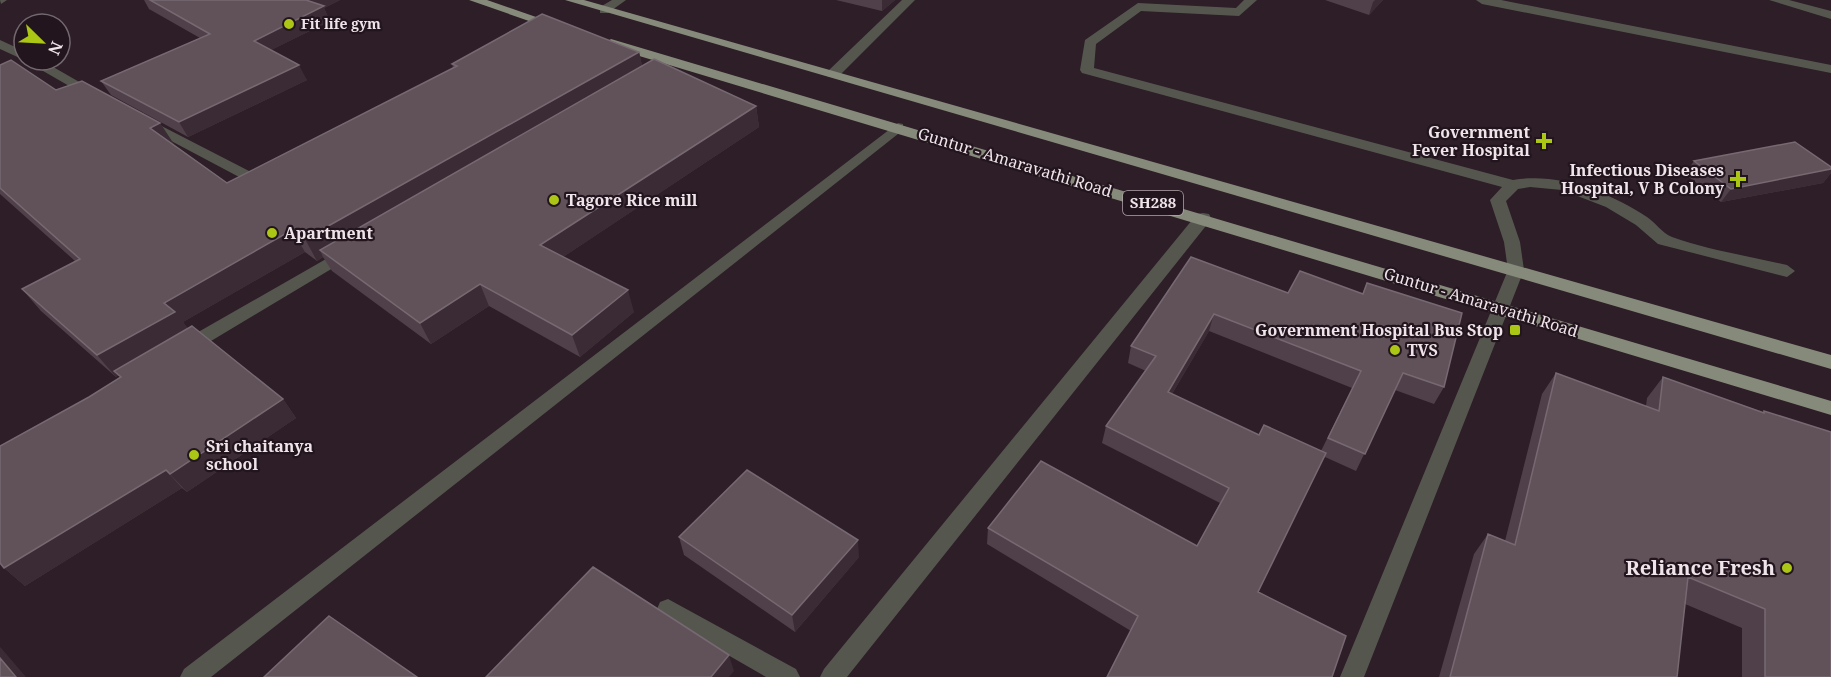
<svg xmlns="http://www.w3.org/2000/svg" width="1831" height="677" font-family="'Noto Serif',serif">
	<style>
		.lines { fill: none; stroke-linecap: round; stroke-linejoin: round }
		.street { fill: #55574f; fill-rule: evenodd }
		.primary { fill: #868a7a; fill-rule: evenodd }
		.wall { fill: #504049; fill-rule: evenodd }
		.shaded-wall { fill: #3b2b34 }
		.building { fill: #61525a; stroke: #776971; stroke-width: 1.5 }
		.poi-dot { fill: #abc614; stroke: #23151d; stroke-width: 2 }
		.labels { text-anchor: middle; stroke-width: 4.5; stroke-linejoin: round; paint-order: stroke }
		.far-poi-label { font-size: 14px; font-weight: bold; fill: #eee4e9; stroke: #23151d; text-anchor: start }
		.shield { fill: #23151d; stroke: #b1a6ac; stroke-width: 1.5 }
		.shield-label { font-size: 15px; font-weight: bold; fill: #eee4e9 }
		.poi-label { font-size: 16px; font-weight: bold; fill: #eee4e9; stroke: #23151d; text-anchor: start }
		.street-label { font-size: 16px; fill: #eee4e9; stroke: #23151d }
		.near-poi-label { font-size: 20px; font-weight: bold; fill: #eee4e9; stroke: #23151d; text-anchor: end }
	</style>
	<rect width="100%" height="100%" fill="#2d1e27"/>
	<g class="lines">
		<path class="street" d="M 0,0 L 7,0 L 1,4 Z
			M 612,0 L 626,0 L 608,13 L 600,13 L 600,7 Z
			M 902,0 L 915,0 L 838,77 L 828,77 L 828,71 Z
			M 1244,0 L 1257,0 L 1239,16 L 1141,11 L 1096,44 L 1094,68 L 1513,180 C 1558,172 1609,192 1647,217 C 1655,222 1662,233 1672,237 C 1708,250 1749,256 1787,265 L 1795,271 L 1787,277 L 1658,244 L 1636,225 L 1606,207 L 1562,190 L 1530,187 L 1518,189 L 1506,201 L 1520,242 L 1524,270 L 1364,677 L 1340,677 L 1508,270 L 1504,242 L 1490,200 L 1502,187 L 1082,73 L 1080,70 L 1085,40 L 1138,3 L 1236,8 Z
			M 1476,0 L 1501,0 L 1831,65 L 1831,73 L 1482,4 Z
			M 1769,0 L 1789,0 L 1831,11 L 1831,19 Z
			M 0,40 L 24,51 L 24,60 L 0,49 Z
			M 24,60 L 41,60 L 102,95 L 95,99 L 90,98 Z
			M 146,118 L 251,172 L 254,175 L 251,178 L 241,178 L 141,125 L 139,122 Z
			M 898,123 L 903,124 L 903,130 L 211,677 L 180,677 L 184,669 Z
			M 1203,213 L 1209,214 L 1211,218 L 1209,222 L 847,677 L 820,677 L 824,669 L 1197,214 Z
			M 347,247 L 355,252 L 353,256 L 191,353 L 179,353 L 176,348 L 179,343 Z
			M 668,599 L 796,669 L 800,677 L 766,677 L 660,616 L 657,609 L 660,602 Z"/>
		<path class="primary" d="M 469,0 L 487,0 L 562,26 L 560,29 L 552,29 Z
			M 565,0 L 584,0 L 1831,355 L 1831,369 Z
			M 611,39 L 1831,401 L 1831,415 L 606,46 L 605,43 Z"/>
	</g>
	<path class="wall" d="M 144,0 L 340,0 L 324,8 L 330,21 L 271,50 L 307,80 L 188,137 L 111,95 L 101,81 L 200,38 L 149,9 Z
		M 836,0 L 895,0 L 882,11 Z
		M 1325,0 L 1383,0 L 1369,15 Z
		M 639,52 L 642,66 L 756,106 L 759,127 L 563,257 L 634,312 L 580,357 L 489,306 L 431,344 L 332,271 L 323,257 L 317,261 L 305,252 L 183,322 L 188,329 L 283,399 L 296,418 L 187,492 L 182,488 L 25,586 L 4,568 L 89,397 L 120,377 L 118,375 L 116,377 L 41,311 L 22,289 L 75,261 L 0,194 L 0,65 L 56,90 L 160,123 L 173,144 L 227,183 L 453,68 L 452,64 Z
		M 1694,161 L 1831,167 L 1831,173 L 1823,183 L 1721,202 L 1685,174 Z
		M 1191,257 L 1288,293 L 1362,294 L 1367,283 L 1444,387 L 1434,404 L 1395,390 L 1356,471 L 1325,457 L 1131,631 L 987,544 L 988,528 L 1197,546 L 1220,503 L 1102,443 L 1106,426 L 1146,371 L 1128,363 L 1131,346 ZM 1209,331 L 1352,388 L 1321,451 L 1259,435 L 1172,394 Z
		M 1556,373 L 1646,406 L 1647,398 L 1663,377 L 1763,412 L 1764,411 L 1831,677 L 1742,677 L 1742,628 L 1685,604 L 1677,677 L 1439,677 L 1474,554 L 1488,534 L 1505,541 L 1542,394 Z
		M 679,537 L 859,557 L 795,632 L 684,555 Z"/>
	<path class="shaded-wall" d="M 306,0 L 340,0 L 324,8 L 330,21 L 261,55 L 254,41 Z
		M 882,0 L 895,0 L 882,11 Z
		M 1375,0 L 1383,0 L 1369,15 L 1373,2 Z
		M 639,52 L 644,72 L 320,250 L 323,257 L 317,261 L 305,239 Z
		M 299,65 L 307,80 L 188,137 L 179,122 Z
		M 756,106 L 759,127 L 548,267 L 540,245 Z
		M 160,123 L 174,144 L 164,149 L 150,128 Z
		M 1831,169 L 1831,173 L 1823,183 L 1721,202 L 1731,189 Z
		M 292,230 L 305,252 L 183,322 L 191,333 L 114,371 L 118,375 L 116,377 L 97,355 L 164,303 Z
		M 480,284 L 489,306 L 431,344 L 420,323 Z
		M 628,290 L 634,312 L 580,357 L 572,335 Z
		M 1214,314 L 1209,331 L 1163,409 L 1168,392 Z
		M 283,399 L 296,418 L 187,492 L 170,474 Z
		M 166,470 L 182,488 L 25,586 L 4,568 Z
		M 858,540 L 859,557 L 795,632 L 792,615 Z
		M 0,647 L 2,649 L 26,677 L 16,677 L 0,658 Z
		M 729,655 L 734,671 L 729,677 L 711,677 Z"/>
	<path class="building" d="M 150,0 L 306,0 L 324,6 L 254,41 L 299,65 L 179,122 L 101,81 L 210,34 Z
		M 542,14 L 639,52 L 305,239 L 292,230 L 164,303 L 175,312 L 97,355 L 22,289 L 80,259 L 0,188 L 0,65 L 11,60 L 56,90 L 82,81 L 160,123 L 150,128 L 227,183 L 457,66 L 452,64 Z
		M 654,59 L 756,106 L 540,245 L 628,290 L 572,335 L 480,284 L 420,323 L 320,250 Z
		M 1795,142 L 1831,167 L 1831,169 L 1731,189 L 1694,161 Z
		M 1191,257 L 1288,293 L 1300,271 L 1363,294 L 1367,283 L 1462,313 L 1444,387 L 1403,373 L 1365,454 L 1328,438 L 1361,371 L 1214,314 L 1168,392 L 1259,435 L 1264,425 L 1326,453 L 1258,592 L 1346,636 L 1332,677 L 1107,677 L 1138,616 L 988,528 L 1041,461 L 1197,546 L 1229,488 L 1106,426 L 1156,356 L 1131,346 Z
		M 192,326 L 283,399 L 170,474 L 166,470 L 4,568 L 0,563 L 0,446 L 89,397 L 121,377 L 114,371 Z
		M 1556,373 L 1659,411 L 1663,377 L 1764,413 L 1764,411 L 1831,432 L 1831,677 L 1765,677 L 1765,609 L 1688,577 L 1677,677 L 1450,677 L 1488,534 L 1515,545 Z
		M 747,470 L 858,540 L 792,615 L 679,537 Z
		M 593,567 L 729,655 L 711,677 L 486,677 Z
		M 329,616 L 417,677 L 264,677 Z
		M 0,658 L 16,677 L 0,677 Z"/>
	<g class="poi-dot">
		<circle cx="289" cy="24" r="6"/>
		<path d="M1541 132h6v6h6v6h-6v6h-6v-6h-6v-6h6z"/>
		<path d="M1735 170h6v6h6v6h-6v6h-6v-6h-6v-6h6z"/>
		<circle cx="554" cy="200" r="6"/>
		<circle cx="272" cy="233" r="6"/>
		<rect x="1509" y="324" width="12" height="12" rx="3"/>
		<circle cx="1395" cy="350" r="6"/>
		<circle cx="194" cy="455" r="6"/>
		<circle cx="1787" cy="568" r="6"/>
	</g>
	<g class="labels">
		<g class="far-poi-label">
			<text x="301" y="29">Fit life gym</text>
		</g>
		<rect class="shield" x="1123" y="191" width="60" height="24" rx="4.5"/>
		<g class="shield-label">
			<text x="1153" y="208">SH288</text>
		</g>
		<g class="poi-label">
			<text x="1530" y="138" text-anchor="end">Government<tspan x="1530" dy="18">Fever Hospital</tspan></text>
			<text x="1724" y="176" text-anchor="end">Infectious Diseases<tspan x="1724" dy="18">Hospital, V B Colony</tspan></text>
			<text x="566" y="206">Tagore Rice mill</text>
			<text x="284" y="239">Apartment</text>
			<text x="1503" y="336" text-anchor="end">Government Hospital Bus Stop</text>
			<text x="1407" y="356">TVS</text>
			<text x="206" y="452">Sri chaitanya<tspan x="206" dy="18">school</tspan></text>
		</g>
		<g class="street-label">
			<text transform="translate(1015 162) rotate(17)" y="6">Guntur - Amaravathi Road</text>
			<text transform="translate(1481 302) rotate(17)" y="6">Guntur - Amaravathi Road</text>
		</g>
		<g class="near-poi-label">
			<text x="1775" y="575">Reliance Fresh</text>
		</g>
	</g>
	<g transform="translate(42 42) rotate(114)"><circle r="28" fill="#23151d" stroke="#74686f" stroke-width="1.5"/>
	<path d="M0-4.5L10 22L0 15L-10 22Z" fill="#abc614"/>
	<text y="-9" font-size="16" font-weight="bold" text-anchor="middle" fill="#eee4e9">N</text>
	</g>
</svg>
